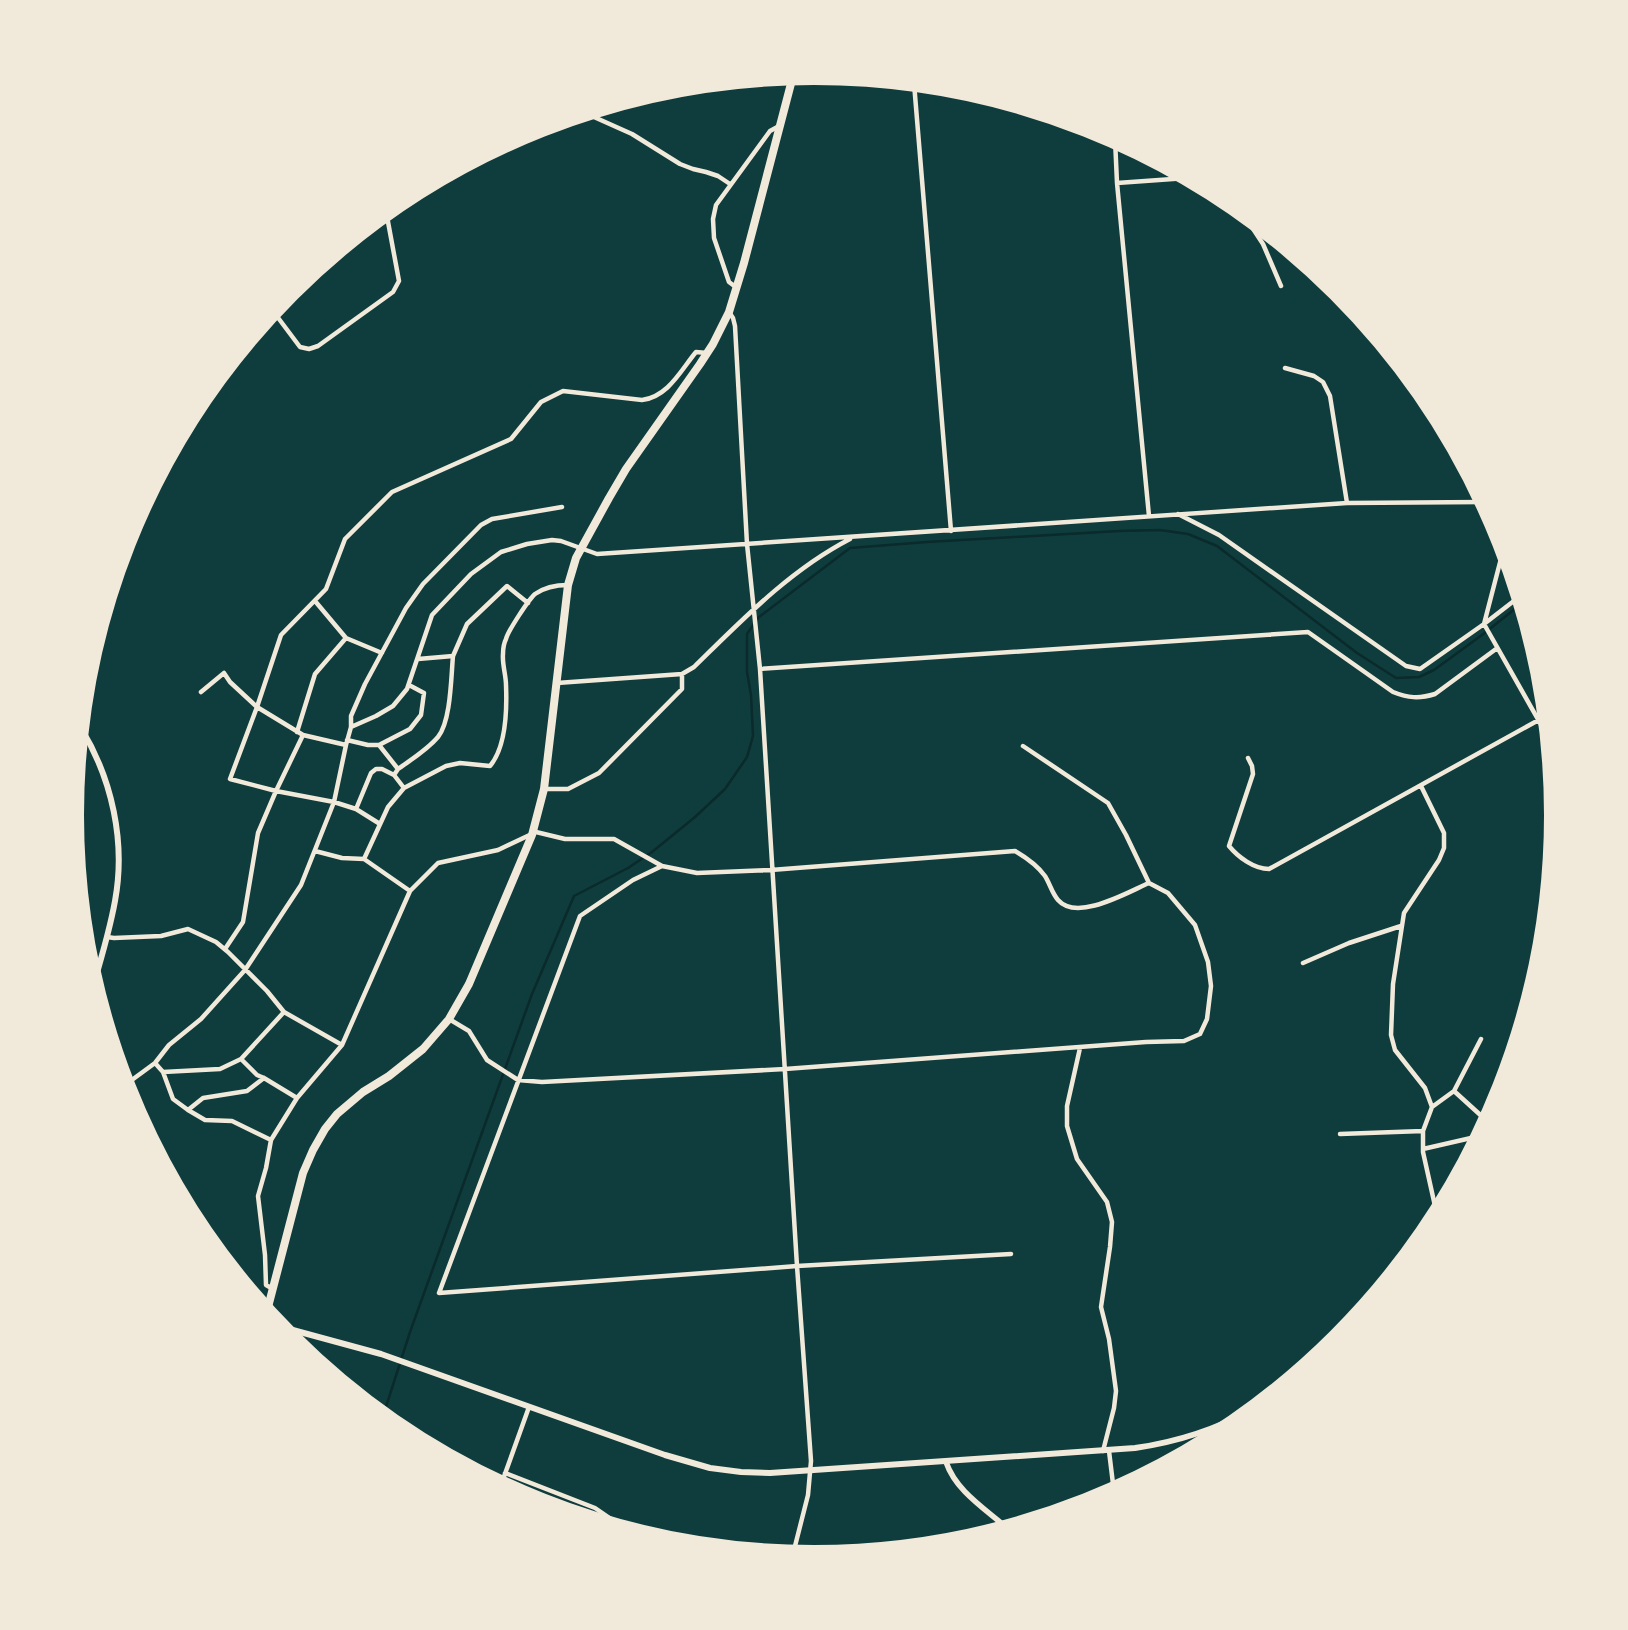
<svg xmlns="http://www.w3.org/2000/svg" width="1628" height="1630" font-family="Karla,sans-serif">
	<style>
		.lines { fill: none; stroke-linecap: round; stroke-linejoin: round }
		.stream { stroke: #0a2a2b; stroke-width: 2.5 }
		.minor { stroke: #f1e9da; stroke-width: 4.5 }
		.tertiary { stroke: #f1e9da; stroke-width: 5.5 }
		.secondary { stroke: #f1e9da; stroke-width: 6 }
		.primary { stroke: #f1e9da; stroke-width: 8 }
		.rim { fill: none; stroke: #f1e9da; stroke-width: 6 }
	</style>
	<rect width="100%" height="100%" fill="#0f3d3e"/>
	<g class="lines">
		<path class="stream" d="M 383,1416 L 410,1332 L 532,994 L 574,896 L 628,868 L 652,852 L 695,817 L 725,789 L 747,757 L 753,736 L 751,695 L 747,672 L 747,634 L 759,617 L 850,548 L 927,542 L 1119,531 L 1160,530 L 1188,534 L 1217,546 L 1357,653 L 1396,678 L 1419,677 L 1434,670 L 1482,635 L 1521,604"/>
		<path class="minor" d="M 914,83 L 951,531
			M 585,113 L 632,134 L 680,164 L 693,169 L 706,172 L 718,176 L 730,184
			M 1115,139 L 1117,183 L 1149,516
			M 1117,183 L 1187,178
			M 1242,212 L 1263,244 L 1281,286
			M 737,288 L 729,282 L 714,238 L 713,219 L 716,205 L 770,131 L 781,125
			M 273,311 L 300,347 L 309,349 L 318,346 L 393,292 L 399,281 L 386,211
			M 729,312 L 733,318 L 735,326 L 747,544 L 760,669 L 797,1266 L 811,1461 L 808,1495 L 793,1554
			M 1285,368 L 1314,376 L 1323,382 L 1330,396 L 1347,503
			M 1178,514 L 1219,535 L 1406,666 L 1420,669 L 1484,624 L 1519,597
			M 1504,547 L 1484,624 L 1548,737
			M 315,601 L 346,638 L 382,653
			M 418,659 L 453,656 L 467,624 L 507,586 L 528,603
			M 760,669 L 1308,632 L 1393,692 C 1408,698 1419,699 1435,694 L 1496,649
			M 557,683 L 682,674 L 694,667 C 742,620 790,570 850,539
			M 201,692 L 224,673 L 230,682 L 257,707 L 230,779 L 276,791 L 334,802 L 356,809 L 380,824
			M 351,727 L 351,716 L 365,684 L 406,608 L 423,584 L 481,525 L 492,519 L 562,507
			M 297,732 L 315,674 L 346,638
			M 347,740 L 368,745 L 379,745 L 410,729 L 421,715 L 424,693 L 409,685
			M 346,745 L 303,735 L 257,707 L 281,635 L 326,589 L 345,539 L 392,492 L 511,439 L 541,402 L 563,391 L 642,400 C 668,397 681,370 696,352 L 707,353
			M 379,745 L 398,769 L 394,775 L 404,788
			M 1248,758 L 1252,766 L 1253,774 L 1229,846 C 1238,857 1254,869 1269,869 L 1546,716
			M 398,769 C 412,759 427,750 438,737 C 451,721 451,677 453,656
			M 1421,786 L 1444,833 L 1444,848 L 1439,860 L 1404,913 L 1393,984 L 1391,1035 L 1395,1050 L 1425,1088 L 1432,1107 L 1423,1131 L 1423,1152 L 1437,1215
			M 544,789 L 568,789 L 599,773 L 682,689 L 682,674
			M 356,809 L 371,773 L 376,769 L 382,769 L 394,775
			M 315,851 L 342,858 L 364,859 L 410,891
			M 364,859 L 388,807 L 404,788 L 446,766 L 460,763 L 490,766 C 506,747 507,709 506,685 C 506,675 502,664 503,654 C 503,650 504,643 506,639 C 508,631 529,599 535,594 C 545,587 556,585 568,585
			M 662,866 L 633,880 L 580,916 L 439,1293 L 797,1266 L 1011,1254
			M 107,937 L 114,938 L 161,936 L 188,929 L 216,942 L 228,952 L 267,991 L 284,1012 L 342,1045
			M 225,949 L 243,922 L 258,833 L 276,791 L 303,735
			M 1303,963 L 1349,943 L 1401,926
			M 449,1019 L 469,1031 L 487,1060 L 518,1080 L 542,1082 L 785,1069 L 1146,1042 L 1184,1041 L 1200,1034 L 1207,1019 L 1211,986 L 1208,962 L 1195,925 L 1168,893 L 1149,883 L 1126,835 L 1108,803 L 1023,746
			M 1080,1048 L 1067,1106 L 1067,1126 L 1077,1159 L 1107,1202 L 1112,1222 L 1110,1247 L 1101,1307 L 1109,1339 L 1116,1391 L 1114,1408 L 1103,1451
			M 241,1059 L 257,1075 L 264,1078 L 297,1098
			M 155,1063 L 163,1072 L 173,1099 L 188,1110 L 205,1120 L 232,1121 L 271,1140
			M 163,1072 L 220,1069 L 241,1059 L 284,1012
			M 125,1085 L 155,1063 L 169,1045 L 201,1019 L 245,970 L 301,885 L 334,802 L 346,745 L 351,727 L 376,716 L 393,706 L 407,689 L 432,615 L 471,574 L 501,552 L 527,544 L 552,540 L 561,541 L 597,554 L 1347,503 L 1484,502
			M 1454,1091 L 1487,1121
			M 1432,1107 L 1454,1091 L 1481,1039
			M 188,1110 L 203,1098 L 247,1091 L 264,1078
			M 1340,1134 L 1423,1131
			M 1423,1149 L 1471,1138
			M 273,1289 L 266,1285 L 265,1255 L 258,1196 L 266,1168 L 271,1140 L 297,1098 L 342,1045 L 410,891 L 438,863 L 498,850 L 536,832 L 565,839 L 614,839 L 662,866 L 697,873 L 771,870 L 1015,851 C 1027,858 1037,865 1045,876 C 1050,884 1052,893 1058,900 C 1077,922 1128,892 1149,883
			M 1109,1451 L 1114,1492
			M 505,1473 L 595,1508 L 611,1519 L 616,1526
			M 501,1485 L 529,1407"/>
		<path class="tertiary" d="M 946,1462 C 956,1491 984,1508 1007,1528"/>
		<path class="secondary" d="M 81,728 C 112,779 126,842 115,901 C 110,929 102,956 94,983
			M 278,1326 L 381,1354 L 665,1455 L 710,1468 L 741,1472 L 770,1473 L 1135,1448 C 1177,1442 1217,1429 1253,1409"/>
		<path class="primary" d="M 267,1311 L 303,1173 L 313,1150 L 325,1129 L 337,1114 L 363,1092 L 389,1076 L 423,1049 L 449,1019 L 469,984 L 532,835 L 544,789 L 568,585 L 576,558 L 609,498 L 626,469 L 700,364 L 713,344 L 729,312 L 744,263 L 793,76"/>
	</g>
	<path d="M0 0H1628V1630H0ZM81 815a733 733 0 1 1 1466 0a733 733 0 1 1-1466 0Z" fill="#f1e9da" fill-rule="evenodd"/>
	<path class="rim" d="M81 815a733 733 0 1 1 1466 0a733 733 0 1 1-1466 0Z"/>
</svg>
